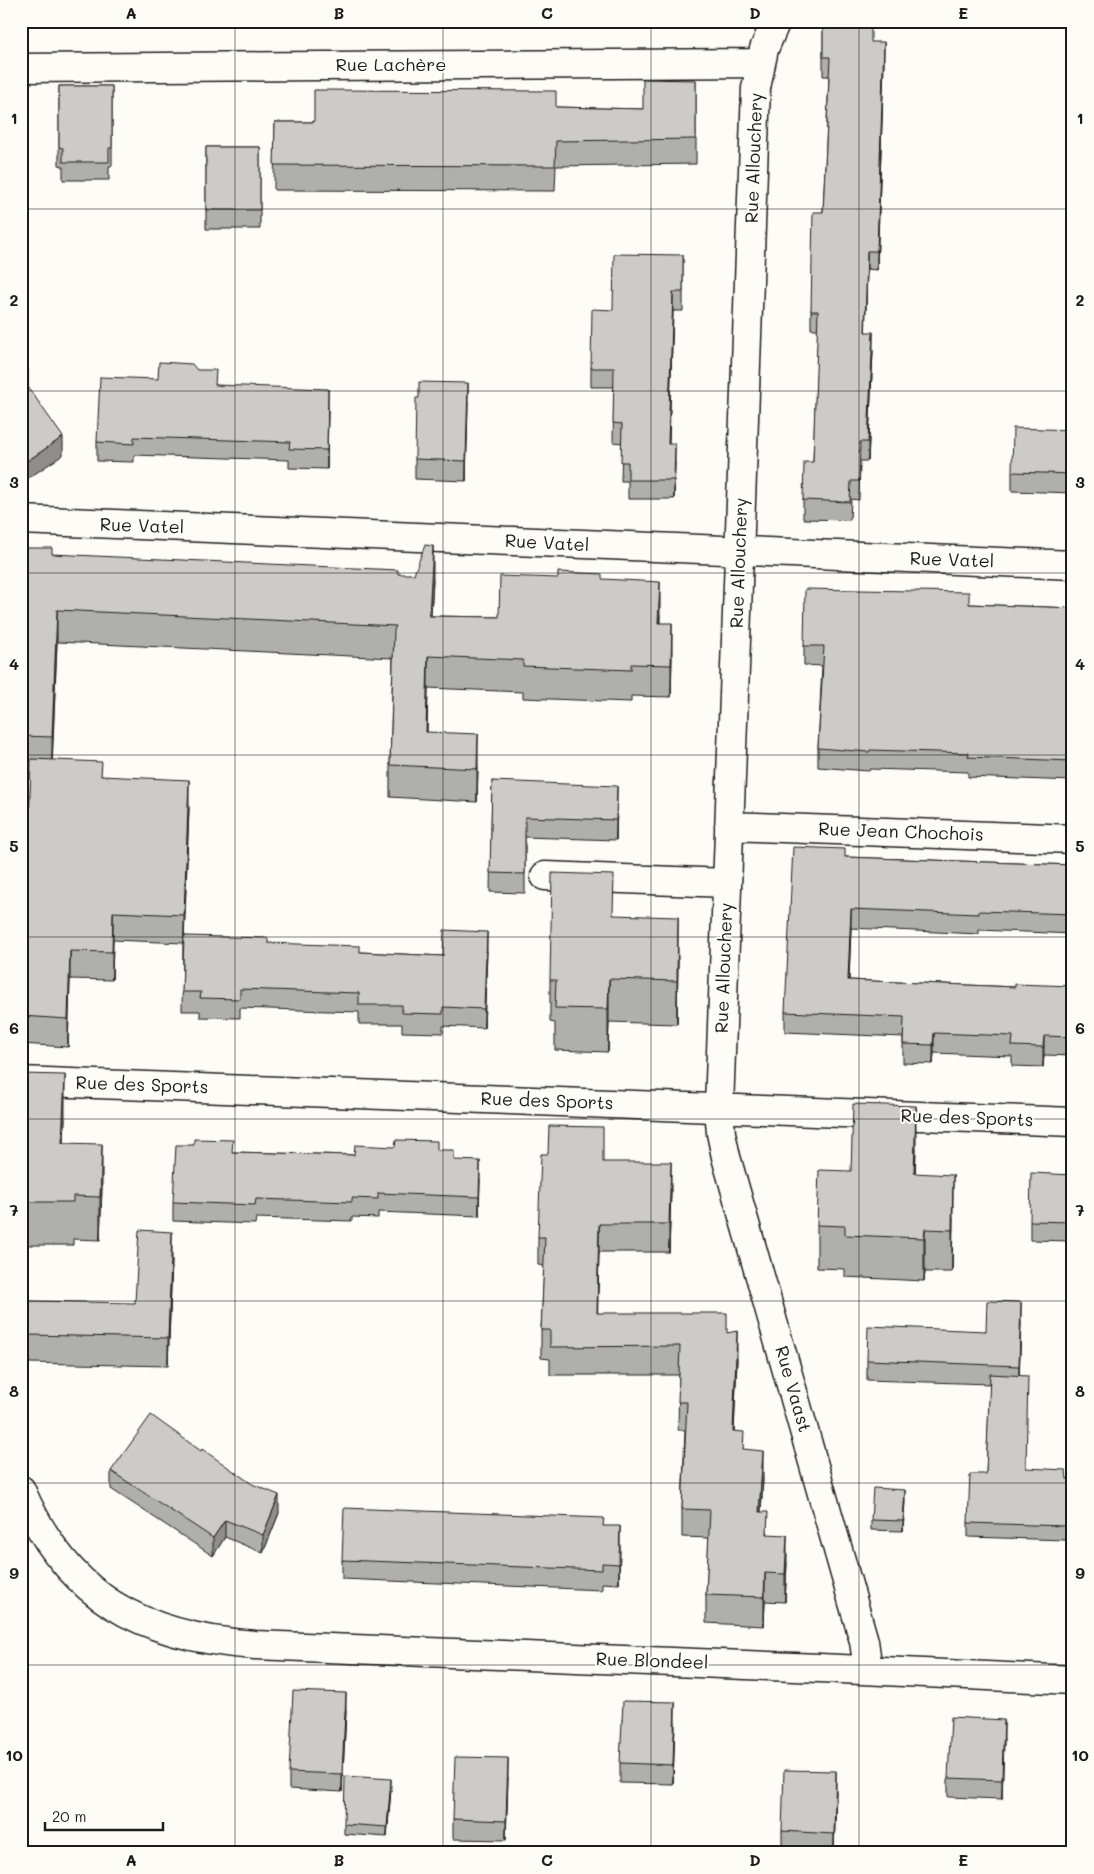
<svg xmlns="http://www.w3.org/2000/svg" width="1094" height="1874" font-family="Mali,sans-serif">
	<style>
		.lines { fill: none; stroke-linecap: round; stroke-linejoin: round }
		.minor-casing { stroke: #1c1c1c; stroke-width: 31 }
		.minor { stroke: #fdfcf7; stroke-width: 28 }
		.wall { fill: #afafac; stroke: #1c1c1c }
		.shaded-wall { fill: #8f8e8c; stroke: #1c1c1c }
		.building { fill: #cccbc8; stroke: #1c1c1c }
		.grid { fill: none; stroke: #1c1c1c; stroke-width: 1; stroke-opacity: 0.55 }
		.labels { text-anchor: middle; stroke-width: 4; stroke-linejoin: round; paint-order: stroke }
		.street-label { font-size: 18px; fill: #1c1c1c; stroke: #fdfcf7 }
		.neatline { fill: none; stroke: #1c1c1c; stroke-width: 2 }
		.grid-label { font-size: 16px; text-anchor: middle; font-weight: bold; fill: #1c1c1c }
	</style>
	<rect width="100%" height="100%" fill="#fdfcf7"/>
	<filter id="ink" filterUnits="userSpaceOnUse"><feTurbulence type="fractalNoise" baseFrequency=".02" numOctaves="2"/><feDisplacementMap in="SourceGraphic" scale="10" xChannelSelector="R" yChannelSelector="G"/><feConvolveMatrix kernelMatrix="1 2 1 2 8 2 1 2 1" color-interpolation-filters="sRGB"/></filter>
	<g filter="url(#ink)">
		<g class="lines">
			<g class="minor-casing">
				<path id="minor" d="M 776,21 L 764,49 L 756,88 L 719,1108 L 721,1133 L 726,1157 L 864,1641 L 868,1670
					M 21,68 L 760,63
					M 21,520 L 1073,565
					M 729,826 L 1073,839
					M 545,876 L 727,883
					M 21,1081 L 1073,1122
					M 21,1490 C 67,1597 141,1637 255,1645 L 820,1668 L 1073,1680"/>
			</g>
			<use href="#minor" class="minor"/>
		</g>
		<path class="wall" d="M 334,21 L 406,21 L 406,25 L 334,25 Z
			M 481,21 L 553,21 L 553,24 L 481,24 Z
			M 628,21 L 699,21 L 699,23 L 628,24 Z
			M 823,22 L 865,24 L 871,42 L 884,61 L 877,270 L 867,269 L 865,332 L 873,351 L 868,461 L 860,461 L 859,500 L 851,499 L 850,520 L 803,519 L 803,500 L 813,462 L 818,329 L 811,329 L 811,311 L 823,212 L 829,76 L 823,76 Z
			M 696,80 L 696,164 L 556,166 L 555,191 L 274,190 L 275,122 L 314,122 L 556,107 L 643,109 Z
			M 59,86 L 112,86 L 112,166 L 109,166 L 109,180 L 63,180 L 63,166 L 59,165 Z
			M 206,147 L 260,147 L 260,229 L 206,229 Z
			M 683,255 L 683,311 L 673,311 L 669,444 L 675,463 L 674,499 L 628,499 L 628,481 L 621,481 L 622,443 L 613,442 L 614,387 L 591,387 L 591,368 L 613,310 Z
			M 197,370 L 216,385 L 328,407 L 327,469 L 289,468 L 289,460 L 134,455 L 134,462 L 97,461 L 97,442 L 158,379 Z
			M 468,403 L 466,481 L 415,479 L 415,459 Z
			M 1073,430 L 1073,493 L 1012,491 L 1012,472 Z
			M 21,548 L 52,555 L 398,574 L 433,579 L 431,616 L 499,617 L 602,579 L 660,614 L 660,623 L 672,656 L 671,697 L 631,696 L 631,702 L 523,698 L 523,692 L 428,688 L 427,732 L 478,767 L 477,802 L 390,797 L 390,765 L 393,658 L 57,642 L 52,760 L 102,776 L 189,808 L 184,936 L 360,952 L 443,956 L 487,951 L 484,1028 L 443,1026 L 443,1033 L 402,1032 L 402,1024 L 359,1024 L 359,1012 L 240,1008 L 240,1018 L 200,1017 L 200,1011 L 182,1011 L 183,943 L 113,940 L 112,980 L 70,979 L 68,1047 L 21,1044 L 21,828 L 29,828 L 31,768 L 21,768 Z
			M 969,604 L 1073,608 L 1073,781 L 968,777 L 968,772 L 870,769 L 869,771 L 818,767 L 818,748 L 822,666 L 804,665 L 804,646 Z
			M 492,781 L 617,805 L 616,840 L 525,837 L 525,893 L 490,892 Z
			M 845,857 L 1073,865 L 1073,934 L 979,930 L 979,934 L 851,928 L 849,980 L 1015,987 L 1073,986 L 1073,1056 L 1044,1055 L 1043,1067 L 1012,1066 L 1012,1056 L 934,1053 L 933,1064 L 903,1063 L 903,1037 L 785,1032 L 785,1012 Z
			M 614,915 L 678,960 L 677,1024 L 609,1022 L 608,1052 L 555,1050 L 555,1023 L 550,1022 L 550,980 Z
			M 21,1074 L 65,1118 L 64,1143 L 102,1187 L 100,1240 L 73,1239 L 73,1245 L 21,1245 Z
			M 916,1149 L 915,1173 L 953,1217 L 952,1272 L 925,1272 L 924,1281 L 845,1277 L 845,1269 L 817,1268 L 817,1225 L 851,1171 Z
			M 437,1150 L 454,1160 L 480,1180 L 479,1216 L 378,1212 L 378,1218 L 352,1217 L 352,1221 L 256,1218 L 255,1224 L 173,1221 L 173,1202 L 233,1152 L 354,1155 Z
			M 603,1162 L 671,1191 L 669,1252 L 599,1252 L 597,1313 L 727,1333 L 737,1359 L 734,1431 L 744,1450 L 763,1479 L 761,1512 L 768,1534 L 787,1563 L 785,1602 L 765,1601 L 764,1626 L 706,1623 L 706,1595 L 709,1538 L 682,1537 L 682,1509 L 685,1430 L 678,1430 L 679,1375 L 550,1375 L 550,1359 L 541,1358 L 541,1330 L 544,1266 L 538,1265 L 538,1237 Z
			M 1073,1175 L 1073,1241 L 1030,1240 L 1030,1221 Z
			M 172,1260 L 168,1366 L 29,1363 L 29,1335 L 135,1303 Z
			M 1021,1322 L 1019,1376 L 1026,1469 L 1067,1479 L 1073,1479 L 1073,1533 L 1066,1533 L 1066,1540 L 968,1537 L 968,1523 L 986,1474 L 990,1384 L 867,1380 L 867,1360 L 986,1331 Z
			M 111,1471 L 279,1513 L 263,1553 L 225,1537 L 213,1556 L 111,1489 Z
			M 905,1500 L 903,1531 L 871,1530 L 871,1520 Z
			M 604,1526 L 620,1546 L 619,1584 L 602,1583 L 602,1590 L 342,1579 L 342,1560 Z
			M 346,1711 L 342,1792 L 289,1789 L 289,1772 Z
			M 675,1722 L 673,1784 L 620,1783 L 620,1763 Z
			M 1004,1739 L 1002,1799 L 948,1797 L 948,1778 Z
			M 508,1778 L 506,1840 L 453,1839 L 453,1819 Z
			M 391,1789 L 387,1837 L 344,1834 L 344,1824 Z
			M 836,1791 L 834,1853 L 782,1851 L 782,1831 Z"/>
		<path class="shaded-wall" d="M 884,42 L 884,61 L 877,270 L 877,251 Z
			M 867,251 L 867,269 L 865,350 L 865,332 Z
			M 673,292 L 673,311 L 668,463 L 668,444 Z
			M 873,332 L 873,351 L 868,461 L 868,442 Z
			M 28,370 L 28,388 L 21,393 L 21,375 Z
			M 468,383 L 468,403 L 466,481 L 466,461 Z
			M 328,389 L 328,407 L 327,469 L 327,450 Z
			M 63,437 L 63,455 L 21,483 L 21,465 Z
			M 675,444 L 675,463 L 674,499 L 674,480 Z
			M 433,546 L 433,579 L 429,648 L 429,616 Z
			M 660,582 L 660,614 L 658,655 L 658,623 Z
			M 57,610 L 57,642 L 52,769 L 52,737 Z
			M 672,623 L 672,656 L 671,697 L 671,665 Z
			M 428,656 L 428,688 L 426,764 L 426,732 Z
			M 478,734 L 478,767 L 477,802 L 477,769 Z
			M 189,780 L 189,808 L 184,943 L 184,915 Z
			M 617,786 L 617,805 L 616,840 L 616,820 Z
			M 851,909 L 851,928 L 848,999 L 848,980 Z
			M 113,912 L 113,940 L 112,980 L 112,952 Z
			M 678,917 L 678,960 L 677,1024 L 677,981 Z
			M 487,932 L 487,951 L 484,1028 L 484,1009 Z
			M 70,951 L 70,979 L 68,1047 L 68,1019 Z
			M 609,979 L 609,1022 L 608,1052 L 608,1009 Z
			M 934,1033 L 934,1053 L 933,1064 L 933,1045 Z
			M 1044,1036 L 1044,1055 L 1043,1067 L 1043,1047 Z
			M 65,1075 L 65,1118 L 62,1186 L 62,1143 Z
			M 916,1106 L 916,1149 L 914,1216 L 914,1173 Z
			M 102,1144 L 102,1187 L 100,1240 L 100,1197 Z
			M 480,1161 L 480,1180 L 479,1216 L 479,1197 Z
			M 671,1162 L 671,1191 L 669,1252 L 669,1224 Z
			M 953,1175 L 953,1217 L 952,1272 L 952,1230 Z
			M 599,1224 L 599,1252 L 597,1342 L 597,1313 Z
			M 925,1229 L 925,1272 L 924,1281 L 924,1238 Z
			M 172,1232 L 172,1260 L 168,1366 L 168,1338 Z
			M 1021,1302 L 1021,1322 L 1019,1385 L 1019,1366 Z
			M 737,1331 L 737,1359 L 733,1459 L 733,1431 Z
			M 763,1451 L 763,1479 L 759,1540 L 759,1512 Z
			M 905,1490 L 905,1500 L 903,1531 L 903,1521 Z
			M 279,1495 L 279,1513 L 263,1553 L 263,1535 Z
			M 225,1520 L 225,1537 L 213,1556 L 213,1538 Z
			M 620,1526 L 620,1546 L 619,1584 L 619,1564 Z
			M 787,1535 L 787,1563 L 785,1602 L 785,1574 Z
			M 765,1573 L 765,1601 L 764,1626 L 764,1597 Z
			M 346,1693 L 346,1711 L 342,1792 L 342,1774 Z
			M 675,1702 L 675,1722 L 673,1784 L 673,1765 Z
			M 1004,1720 L 1004,1739 L 1002,1799 L 1002,1780 Z
			M 508,1758 L 508,1778 L 506,1840 L 506,1821 Z
			M 836,1771 L 836,1791 L 834,1853 L 834,1834 Z
			M 391,1779 L 391,1789 L 387,1837 L 387,1827 Z"/>
		<path class="building" d="M 830,21 L 865,21 L 865,24 L 871,24 L 871,42 L 884,42 L 877,251 L 867,251 L 865,332 L 873,332 L 868,442 L 860,442 L 859,481 L 851,481 L 850,502 L 803,500 L 804,462 L 813,462 L 818,311 L 811,311 L 813,212 L 823,212 L 830,57 L 823,57 L 823,22 L 830,22 Z
			M 643,79 L 696,80 L 696,139 L 556,141 L 555,166 L 274,165 L 275,122 L 314,122 L 314,90 L 556,91 L 556,107 L 643,109 Z
			M 59,86 L 112,86 L 112,148 L 109,148 L 109,162 L 63,162 L 63,148 L 59,147 Z
			M 206,147 L 260,147 L 260,210 L 206,210 Z
			M 614,254 L 683,255 L 683,292 L 673,292 L 668,444 L 675,444 L 674,480 L 628,480 L 628,462 L 621,462 L 622,424 L 613,423 L 614,368 L 591,368 L 592,309 L 613,310 Z
			M 21,360 L 28,370 L 21,375 Z
			M 159,362 L 192,364 L 197,370 L 216,370 L 215,385 L 328,389 L 327,450 L 289,449 L 290,442 L 134,437 L 134,444 L 97,442 L 100,377 L 158,379 Z
			M 21,377 L 63,437 L 21,465 Z
			M 419,382 L 468,383 L 466,461 L 415,459 L 416,398 L 419,398 Z
			M 1013,428 L 1073,430 L 1073,474 L 1012,472 Z
			M 425,545 L 433,546 L 429,616 L 499,617 L 500,576 L 558,578 L 558,572 L 602,574 L 602,579 L 660,582 L 658,623 L 672,623 L 671,665 L 631,664 L 631,670 L 523,666 L 523,660 L 428,656 L 426,732 L 478,734 L 477,769 L 390,765 L 394,630 L 396,626 L 57,610 L 52,737 L 21,736 L 21,548 L 52,548 L 52,554 L 398,570 L 398,574 L 414,574 Z
			M 805,589 L 969,592 L 969,604 L 1073,608 L 1073,761 L 968,757 L 969,753 L 870,750 L 869,752 L 818,748 L 824,646 L 804,646 Z
			M 31,759 L 102,762 L 101,776 L 189,780 L 184,915 L 113,912 L 112,952 L 70,951 L 68,1019 L 21,1016 L 21,828 L 29,828 Z
			M 492,781 L 617,786 L 616,820 L 525,817 L 525,874 L 490,873 Z
			M 793,847 L 845,849 L 845,857 L 1073,865 L 1073,914 L 979,911 L 979,914 L 851,909 L 848,980 L 1015,987 L 1015,984 L 1073,986 L 1073,1037 L 1044,1036 L 1043,1047 L 1012,1046 L 1013,1036 L 934,1033 L 933,1045 L 903,1044 L 904,1017 L 785,1012 Z
			M 552,873 L 614,875 L 613,915 L 678,917 L 677,981 L 609,979 L 608,1009 L 555,1008 L 556,980 L 550,980 Z
			M 444,930 L 487,932 L 484,1009 L 443,1007 L 443,1014 L 402,1013 L 402,1005 L 359,1005 L 359,993 L 240,989 L 240,999 L 200,998 L 201,992 L 182,992 L 184,936 L 268,938 L 268,943 L 360,946 L 360,952 L 443,956 Z
			M 21,1074 L 65,1075 L 62,1143 L 102,1144 L 100,1197 L 73,1196 L 73,1202 L 21,1202 Z
			M 853,1104 L 916,1106 L 914,1173 L 953,1175 L 952,1230 L 925,1229 L 924,1238 L 845,1235 L 845,1226 L 817,1225 L 819,1170 L 851,1171 Z
			M 549,1126 L 603,1127 L 603,1162 L 671,1162 L 669,1224 L 599,1224 L 597,1313 L 727,1313 L 727,1333 L 737,1331 L 733,1431 L 744,1432 L 743,1449 L 763,1451 L 759,1512 L 768,1512 L 767,1534 L 787,1535 L 785,1574 L 765,1573 L 764,1597 L 706,1595 L 710,1510 L 682,1509 L 687,1402 L 678,1402 L 680,1346 L 550,1347 L 550,1330 L 541,1330 L 545,1237 L 538,1237 L 541,1154 L 548,1154 Z
			M 194,1139 L 233,1140 L 232,1152 L 354,1155 L 355,1145 L 395,1147 L 396,1140 L 437,1141 L 437,1150 L 454,1150 L 454,1160 L 480,1161 L 479,1197 L 378,1193 L 378,1199 L 352,1198 L 352,1202 L 256,1199 L 255,1205 L 173,1202 L 176,1145 L 194,1145 Z
			M 1031,1173 L 1073,1175 L 1073,1222 L 1030,1221 Z
			M 139,1230 L 172,1232 L 168,1338 L 29,1335 L 30,1301 L 135,1303 Z
			M 987,1301 L 1021,1302 L 1019,1366 L 867,1360 L 868,1326 L 986,1331 Z
			M 990,1374 L 1028,1376 L 1026,1468 L 1066,1470 L 1067,1479 L 1073,1479 L 1073,1519 L 1066,1519 L 1066,1526 L 968,1523 L 970,1474 L 986,1474 Z
			M 151,1415 L 201,1451 L 202,1449 L 252,1484 L 279,1495 L 263,1535 L 225,1520 L 213,1538 L 111,1471 Z
			M 873,1488 L 905,1490 L 903,1521 L 871,1520 Z
			M 344,1508 L 604,1518 L 603,1526 L 620,1526 L 619,1564 L 602,1563 L 602,1570 L 342,1560 Z
			M 293,1691 L 346,1693 L 342,1774 L 289,1772 Z
			M 623,1701 L 675,1702 L 673,1765 L 620,1763 Z
			M 951,1717 L 1004,1720 L 1002,1780 L 948,1778 Z
			M 455,1757 L 508,1758 L 506,1821 L 453,1819 Z
			M 784,1770 L 836,1771 L 834,1834 L 782,1831 Z
			M 345,1776 L 391,1779 L 387,1827 L 344,1824 Z"/>
	</g>
	<path class="grid" d="M 235,21 L 235,1853M 443,21 L 443,1853M 651,21 L 651,1853M 859,21 L 859,1853M 21,209 L 1073,209M 21,391 L 1073,391M 21,573 L 1073,573M 21,755 L 1073,755M 21,937 L 1073,937M 21,1119 L 1073,1119M 21,1301 L 1073,1301M 21,1483 L 1073,1483M 21,1665 L 1073,1665"/>
	<g class="labels">
		<g class="street-label">
			<text x="391" y="71">Rue Lachère</text>
			<text transform="translate(754 158) rotate(-88)" y="6">Rue Allouchery</text>
			<text transform="translate(142 526) rotate(2)" y="6">Rue Vatel</text>
			<text transform="translate(547 543) rotate(3)" y="6">Rue Vatel</text>
			<text transform="translate(952 560) rotate(2)" y="6">Rue Vatel</text>
			<text transform="translate(739 563) rotate(-88)" y="6">Rue Allouchery</text>
			<text transform="translate(901 832) rotate(2)" y="6">Rue Jean Chochois</text>
			<text transform="translate(724 968) rotate(-88)" y="6">Rue Allouchery</text>
			<text transform="translate(142 1085) rotate(2)" y="6">Rue des Sports</text>
			<text transform="translate(547 1101) rotate(2)" y="6">Rue des Sports</text>
			<text transform="translate(967 1118) rotate(2)" y="6">Rue des Sports</text>
			<text transform="translate(793 1389) rotate(74)" y="6">Rue Vaast</text>
			<text transform="translate(652 1661) rotate(2)" y="6">Rue Blondeel</text>
		</g>
	</g>
	<rect width="1094" height="1874" fill="none" stroke="#fdfcf7" stroke-width="55"/>
	<path d="M45 1822v8h118v-8" fill="none" stroke="#1c1c1c" stroke-width="2.5"/>
	<text x="52" y="1822" font-size="15" fill="#1c1c1c" stroke="#fdfcf7" stroke-width="4" paint-order="stroke">20 m</text>
	<rect x="28" y="28" width="1038" height="1818" class="neatline"/>
	<g class="grid-label">
		<text x="131" y="19">A</text>
		<text x="339" y="19">B</text>
		<text x="547" y="19">C</text>
		<text x="755" y="19">D</text>
		<text x="963" y="19">E</text>
		<text x="14" y="124">1</text>
		<text x="1080" y="124">1</text>
		<text x="14" y="306">2</text>
		<text x="1080" y="306">2</text>
		<text x="14" y="488">3</text>
		<text x="1080" y="488">3</text>
		<text x="14" y="670">4</text>
		<text x="1080" y="670">4</text>
		<text x="14" y="852">5</text>
		<text x="1080" y="852">5</text>
		<text x="14" y="1034">6</text>
		<text x="1080" y="1034">6</text>
		<text x="14" y="1216">7</text>
		<text x="1080" y="1216">7</text>
		<text x="14" y="1397">8</text>
		<text x="1080" y="1397">8</text>
		<text x="14" y="1579">9</text>
		<text x="1080" y="1579">9</text>
		<text x="14" y="1761">10</text>
		<text x="1080" y="1761">10</text>
		<text x="131" y="1866">A</text>
		<text x="339" y="1866">B</text>
		<text x="547" y="1866">C</text>
		<text x="755" y="1866">D</text>
		<text x="963" y="1866">E</text>
	</g>
</svg>
